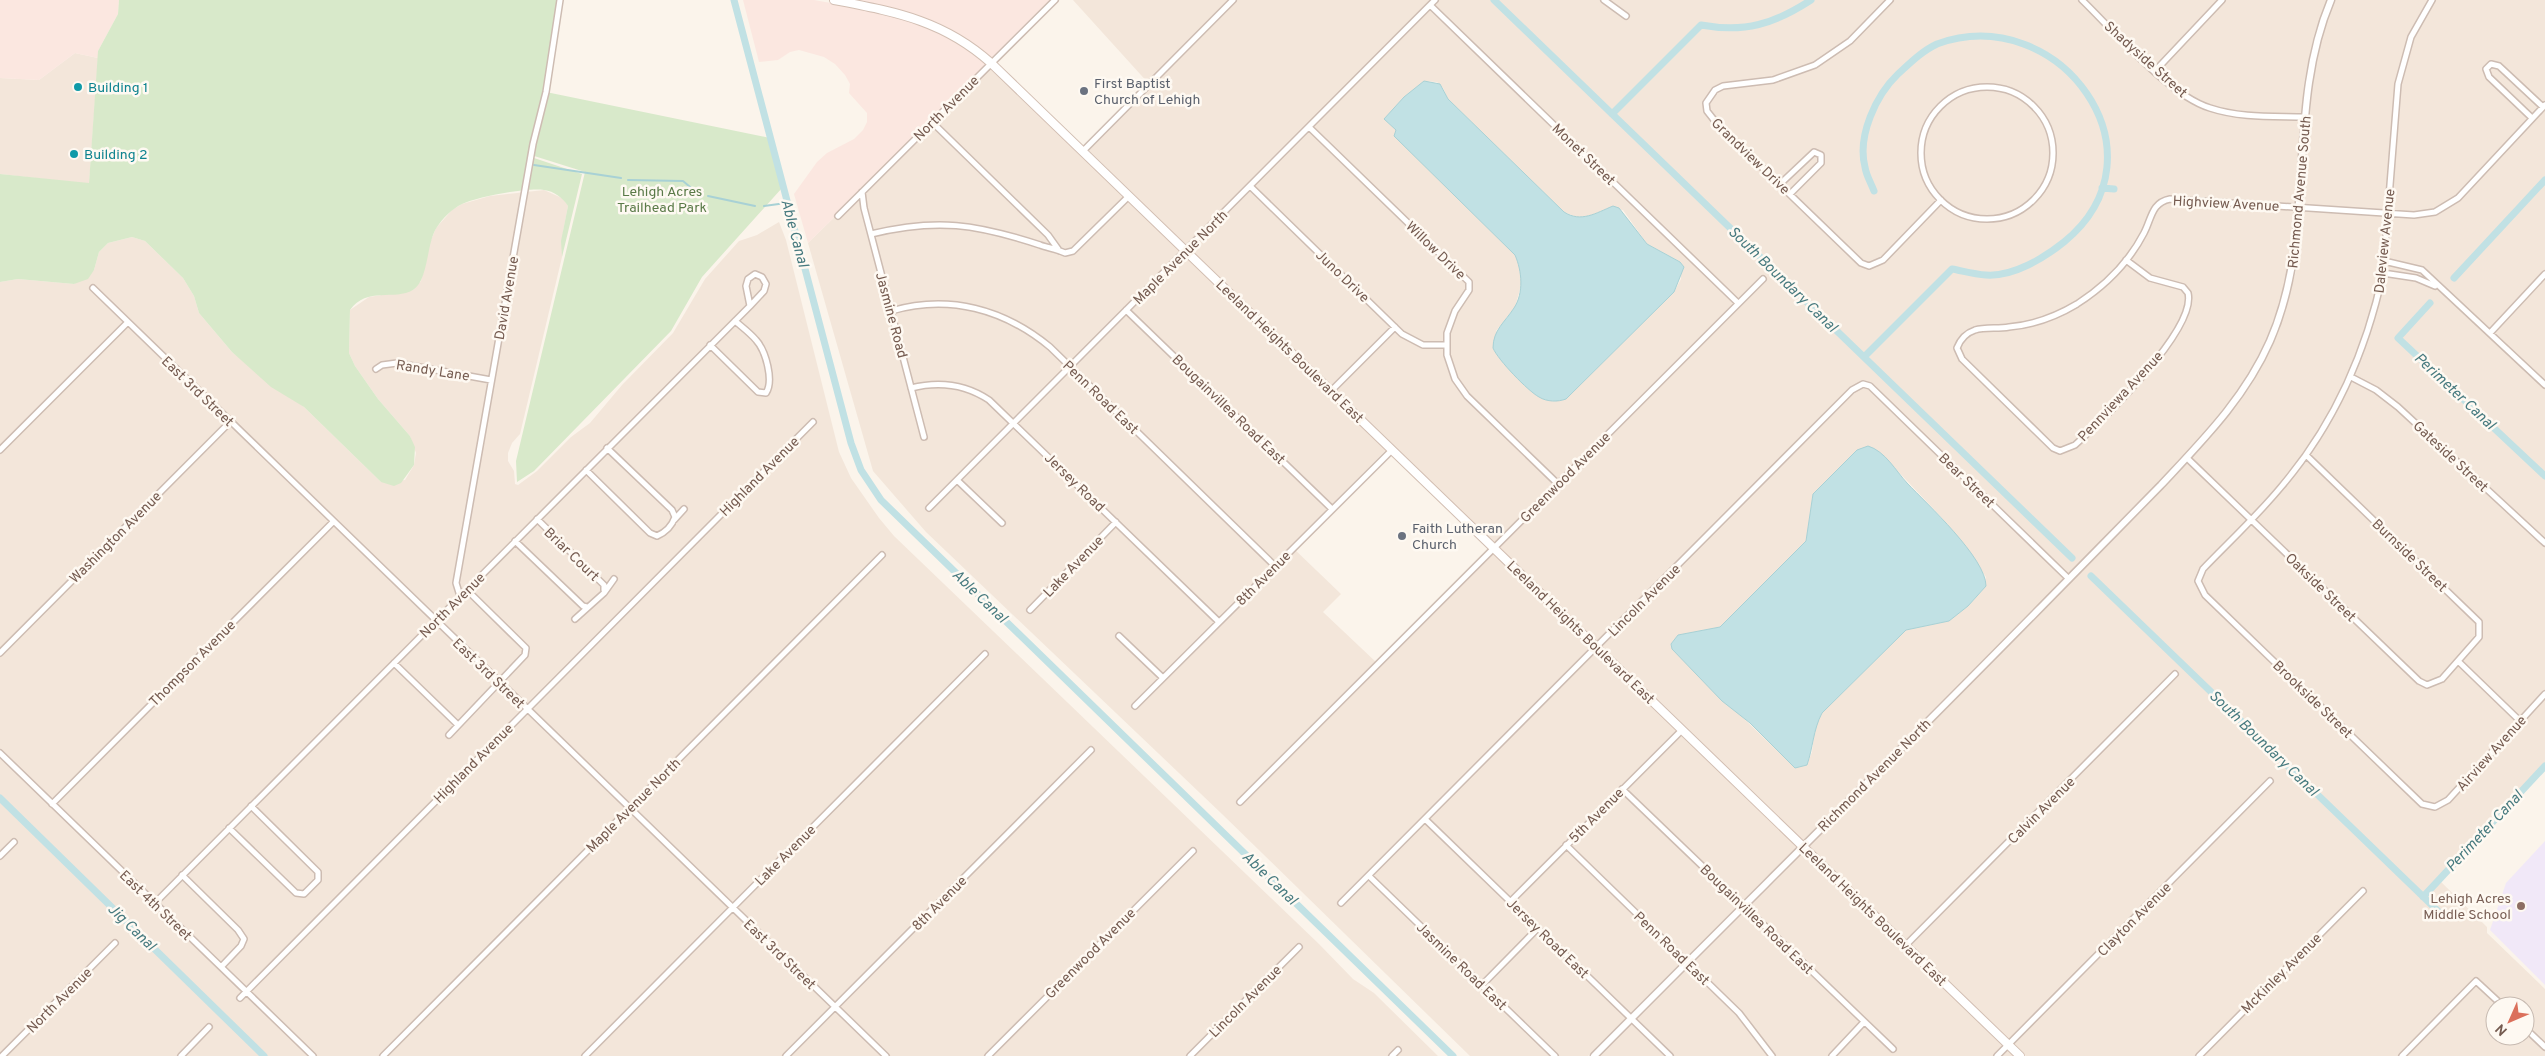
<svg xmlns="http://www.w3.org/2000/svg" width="2545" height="1056" font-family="Overpass,sans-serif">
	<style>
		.residential { fill: #f3e6da; fill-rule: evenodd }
		.commercial { fill: #fbe7e0 }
		.education { fill: #f1e8f8 }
		.green { fill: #d8e9ca }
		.water { fill: #c1e1e4; stroke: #a8d1d5 }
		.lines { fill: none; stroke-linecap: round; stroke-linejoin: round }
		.stream { stroke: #a8d1d5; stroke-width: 2 }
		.canal { stroke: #c1e1e4; stroke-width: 7 }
		.minor-casing { stroke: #cdbcb2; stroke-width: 8 }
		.tertiary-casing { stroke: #cdbcb2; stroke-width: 9 }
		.secondary-casing { stroke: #d2beb2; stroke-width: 10 }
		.minor { stroke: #fff; stroke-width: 5 }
		.tertiary { stroke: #fff; stroke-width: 6 }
		.secondary { stroke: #fff; stroke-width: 8 }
		.culture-dot { fill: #0f9aa8; stroke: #fef9f2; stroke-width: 2 }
		.worship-dot { fill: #6b7280; stroke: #fef9f2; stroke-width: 2 }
		.education-dot { fill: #8d6e63; stroke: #fef9f2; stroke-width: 2 }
		.labels { text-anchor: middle; stroke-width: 5; stroke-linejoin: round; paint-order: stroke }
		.street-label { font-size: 14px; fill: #755b50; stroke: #fef9f2 }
		.worship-label { font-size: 14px; fill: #5b616d; stroke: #fef9f2; text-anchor: start }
		.culture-label { font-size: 14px; fill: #0d838f; stroke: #fef9f2; text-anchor: start }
		.park-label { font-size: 14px; fill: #5a7a48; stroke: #fef9f2 }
		.education-label { font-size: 14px; fill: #785e54; stroke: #fef9f2; text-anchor: end }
		.water-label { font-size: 15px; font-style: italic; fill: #477a7f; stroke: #fef9f2 }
	</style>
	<rect width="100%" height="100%" fill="#fbf4eb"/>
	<path class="residential" d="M 1073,0 L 2327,0 L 2314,35 L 2304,83 L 2293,246 L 2283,294 L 2266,341 L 2244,382 L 2208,431 L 2099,544 L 1803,841 L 1086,148 L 1150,85 ZM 1424,81 L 1437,82 L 1443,88 L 1448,99 L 1564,212 L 1579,218 L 1601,213 L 1608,208 L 1623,210 L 1647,244 L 1680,262 L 1681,279 L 1674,292 L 1566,399 L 1496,331 L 1515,307 L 1519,293 L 1522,280 L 1520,267 L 1515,255 L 1395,136 L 1396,130 L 1384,119 L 1404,97 ZM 1857,450 L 1887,461 L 1893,466 L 1942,518 L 1965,546 L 1986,577 L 1982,591 L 1968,606 L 1949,621 L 1906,630 L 1822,713 L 1815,727 L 1812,752 L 1807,765 L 1795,768 L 1672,649 L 1671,644 L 1678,635 L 1720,627 L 1806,541 L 1813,494 Z
		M 2334,0 L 2545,0 L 2545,765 L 2437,878 L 2487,927 L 2487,933 L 2545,989 L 2545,1056 L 2026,1056 L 1809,846 L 2104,549 L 2213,435 L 2250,386 L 2273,343 L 2282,320 L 2296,271 L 2304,207 L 2312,83 L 2321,37 ZM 2495,1006 L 2525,1006 L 2525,1036 L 2495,1036 Z
		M 75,53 L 98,58 L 89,184 L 0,174 L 0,78 L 39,80 Z
		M 989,66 L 1386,450 L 1291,546 L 1341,594 L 1323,612 L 1377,663 L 1490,549 L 1798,847 L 1588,1056 L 1470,1056 L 1222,814 L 926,532 L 873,471 L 808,243 Z
		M 544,190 L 564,199 L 568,206 L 563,232 L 562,257 L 520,434 L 512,443 L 508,453 L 508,461 L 514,471 L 515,484 L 518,485 L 537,471 L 571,437 L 590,423 L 622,385 L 673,333 L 705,279 L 739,241 L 757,235 L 779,222 L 786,240 L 839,452 L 851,478 L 879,518 L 894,536 L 1319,944 L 1353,979 L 1374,993 L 1438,1056 L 0,1056 L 0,282 L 18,279 L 74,284 L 94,270 L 99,252 L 108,243 L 132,237 L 145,241 L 183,278 L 194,296 L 199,313 L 232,352 L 304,407 L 381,482 L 405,480 L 414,465 L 416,453 L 410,436 L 378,399 L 355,366 L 349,353 L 350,310 L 369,297 L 413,290 L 421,281 L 429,245 L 436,228 L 452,210 L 462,204 L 490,196 Z
		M 1803,852 L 2014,1056 L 1598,1056 Z"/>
	<path class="commercial" d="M 0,0 L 119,0 L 118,14 L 98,51 L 98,58 L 75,53 L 39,80 L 0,78 Z
		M 743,0 L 814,0 L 886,13 L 916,22 L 952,39 L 989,66 L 808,243 L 794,194 L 817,162 L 827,153 L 854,139 L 863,130 L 867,122 L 867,113 L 849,93 L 850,84 L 845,75 L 835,64 L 824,57 L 799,50 L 790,52 L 778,60 L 759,62 Z
		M 854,0 L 1056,0 L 994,60 L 972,42 L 939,23 L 898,9 Z"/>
	<path class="education" d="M 2545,841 L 2545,985 L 2490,930 L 2506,883 Z"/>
	<path class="green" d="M 119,0 L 557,0 L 542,97 L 528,156 L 582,174 L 562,257 L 561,241 L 568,206 C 563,198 554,191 544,190 C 528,187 477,197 462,204 C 452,209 443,218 437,227 C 426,243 429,280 413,290 C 395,301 367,286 350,310 L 349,353 L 355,366 L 378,399 L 410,436 L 415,447 L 414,465 L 401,483 L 394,486 L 381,482 L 304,407 L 271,387 L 232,352 L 199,313 L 194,296 L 183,278 L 145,241 L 132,237 L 108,243 L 99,252 L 94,270 L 88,279 L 74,284 L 18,279 L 0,282 L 0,174 L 89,183 L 98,51 L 118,14 Z
		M 546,92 L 770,138 L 782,188 L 702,277 L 671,331 L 534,471 L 517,482 L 516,461 L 585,172 L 531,155 Z"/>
	<path class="water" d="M 1424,81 L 1440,84 L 1448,99 L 1564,212 C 1581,223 1596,213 1613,206 L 1619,208 L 1647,244 L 1680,262 L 1684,267 L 1674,292 L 1566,399 C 1558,402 1547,402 1539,397 C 1528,391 1498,360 1493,348 C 1493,330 1505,322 1514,308 C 1524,293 1522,271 1515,255 L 1394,136 L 1396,130 L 1384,119 L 1404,97 Z
		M 1868,446 C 1885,451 1896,471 1907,483 C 1927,504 1986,558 1986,586 L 1968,606 L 1949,621 L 1906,630 L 1822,713 C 1813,730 1813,748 1807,765 L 1795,768 L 1750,723 L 1722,701 L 1672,649 L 1671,644 L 1678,635 L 1720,627 L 1806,541 L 1813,494 L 1857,450 Z"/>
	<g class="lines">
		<path class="stream" d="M 534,165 L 621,178
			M 628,180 L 683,181 L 696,192
			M 708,196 L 755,206
			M 764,206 L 786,203"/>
		<path class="canal" d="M 734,0 L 851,443 L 861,470 L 881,500 L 1453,1056
			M 1494,0 L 2072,558
			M 1612,114 L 1701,25 C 1745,33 1774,24 1811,0
			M 2102,188 L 2114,189
			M 2454,278 L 2545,180
			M 2430,303 L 2398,338 L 2545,476
			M 1864,357 L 1952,269 C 1963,271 1974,274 1986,275 C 2013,277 2044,258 2064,242 C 2172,154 2059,0 1937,44 C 1922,51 1910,63 1898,74 C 1876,95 1857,136 1865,167 C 1866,175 1871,183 1874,191
			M 2091,576 L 2438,911
			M 0,798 L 264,1056
			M 2423,897 L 2545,766"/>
		<g class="minor-casing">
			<path id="minor" d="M 1604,0 L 1626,16
				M 1890,0 L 1850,41 L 1815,65 L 1773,80 L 1723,86 L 1715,90 L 1706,103 L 1707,111 L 1718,125 L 1861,263 L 1869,266 L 1883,260 L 1941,200
				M 2082,0 C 2114,31 2168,95 2210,108 C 2240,118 2274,116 2305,117
				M 2432,0 L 2411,37 L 2398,84 L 2383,273 C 2366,353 2334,425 2281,487 C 2257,516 2229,542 2203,569 L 2198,581 L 2205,595 L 2422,804 L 2435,807 L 2448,800 L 2545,694
				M 1430,5 L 1738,303
				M 2155,71 L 2222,0
				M1921 153a66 66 0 1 1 132 0a66 66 0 1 1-132 0Z
				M 2532,118 L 2489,77 L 2486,69 L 2491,64 L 2499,66 L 2543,107
				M 932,122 L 1048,235 L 1058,249
				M 1309,127 L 1469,282 L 1469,290 L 1455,311 L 1447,333 L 1447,355 L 1455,379 L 1467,396 L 1558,484
				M 1083,151 L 1233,0
				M 1780,184 L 1814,152 L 1821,155 L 1821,163 L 1790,194
				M 1250,186 L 1402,334 L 1423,345 L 1446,345
				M 862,192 L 864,208 L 924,437
				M 838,216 L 1055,0
				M 871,234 C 937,218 976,224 1040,245 C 1048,248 1057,249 1065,253 L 1073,251 L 1129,196
				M 2126,260 L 2150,278 L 2183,287 L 2188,293 C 2197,329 2102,421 2075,445 L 2060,451 L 2053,448 L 1962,359 L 1957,348 C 1960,340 1966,333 1975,330 C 1985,327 1998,329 2009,327 C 2032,325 2057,316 2077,304 C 2105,286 2129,262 2144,233 C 2152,218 2151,203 2170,199 L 2414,215 L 2435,212 L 2458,198 L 2545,105
				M 2384,261 L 2422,270 L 2545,385
				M 2383,273 L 2416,278 L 2435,286
				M 755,274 L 762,277 L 766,284 L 764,291 L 750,306 L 746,286 L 748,279 Z
				M 93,288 L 886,1056
				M 1126,310 L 1332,509
				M 891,311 C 949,294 1004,309 1050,347 L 1275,566
				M 2490,333 L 2545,274
				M 710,345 L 758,392 L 766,393 C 774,381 766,351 756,340 C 750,333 742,327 735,321
				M 376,369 L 382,365 L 397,363 L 491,380
				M 2351,377 L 2376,390 L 2398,407 L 2545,543
				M 911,388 C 939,381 965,384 989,400 L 1219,622
				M 1331,391 L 1395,327
				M 0,450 L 128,322
				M 2187,458 L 2419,681 L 2427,685 L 2442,679 L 2479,637 L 2479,622 L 2306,455
				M 586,470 L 650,533 L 657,536 C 666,532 672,526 675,517 L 672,510 L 607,448
				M 957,480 L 1002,523
				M 929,508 L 1435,0
				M 537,519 L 604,585 L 604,590
				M 674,520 L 684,509
				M 515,541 L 583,606 L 587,607
				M 460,596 L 456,583 L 533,144 L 546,92 L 560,0
				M 1030,610 L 1116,522
				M 575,619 L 604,593 L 614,579
				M 1119,636 L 1163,678
				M 0,653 L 230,422
				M 2458,661 L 2520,721
				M 394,663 L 458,725
				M 1135,706 L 1392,450
				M 449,735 L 525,655 L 526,648 L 467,590
				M 0,753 L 313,1056
				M 1622,789 L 1893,1049
				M 1240,802 L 1763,279
				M 52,804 L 333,522
				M 1426,820 L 1670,1056
				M 229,828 L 296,893 L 304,894 L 318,880 L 318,872 L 251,806
				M 1566,845 L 1739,1013 L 1772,1056
				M 0,856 L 14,842
				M 182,875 L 238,930 L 244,939 L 241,946 L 221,967
				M 1369,876 L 1555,1056
				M 1510,902 L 1682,730
				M 155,903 L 750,306
				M 1341,903 L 1852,390 L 1863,384 L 1870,386 L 2069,579
				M 1905,946 L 2175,674
				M 1482,985 L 1538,928
				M 240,998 L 813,422
				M 2525,1028 L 2545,1047
				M 2,1056 L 115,943
				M 181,1056 L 209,1027
				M 383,1056 L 882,555
				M 585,1056 L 985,654
				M 786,1056 L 1091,750
				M 988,1056 L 1193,851
				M 1190,1056 L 1299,947
				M 1392,1056 L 1398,1050
				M 1832,1056 L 1864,1022
				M 1997,1056 L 2270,781
				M 2199,1056 L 2363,891
				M 2402,1056 L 2476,981 L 2503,1006"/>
		</g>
		<g class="tertiary-casing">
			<path id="tertiary" d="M 1594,1056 C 1747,902 1901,750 2053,595 C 2089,558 2125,522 2161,485 C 2203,440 2245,398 2270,341 C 2318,231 2285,109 2331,0"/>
		</g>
		<g class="secondary-casing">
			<path id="secondary" d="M 834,0 C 895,12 943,20 991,63 L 2020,1056"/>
		</g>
		<use href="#minor" class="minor"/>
		<use href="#tertiary" class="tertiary"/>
		<use href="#secondary" class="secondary"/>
	</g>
	<g class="culture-dot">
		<circle cx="78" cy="87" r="5"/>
		<circle cx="74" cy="154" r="5"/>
	</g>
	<g class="worship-dot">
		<circle cx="1084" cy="91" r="5"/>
		<circle cx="1402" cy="536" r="5"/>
	</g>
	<circle class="education-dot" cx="2521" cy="906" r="5"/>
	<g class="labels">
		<g class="street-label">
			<text transform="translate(2146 59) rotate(42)" y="5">Shadyside Street</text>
			<text transform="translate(946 108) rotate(-45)" y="5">North Avenue</text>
			<text transform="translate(1584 154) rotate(44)" y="5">Monet Street</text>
			<text transform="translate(1751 156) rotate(44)" y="5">Grandview Drive</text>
			<text transform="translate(2299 192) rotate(-85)" y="5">Richmond Avenue South</text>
			<text transform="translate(2226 203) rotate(3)" y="5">Highview Avenue</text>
			<text transform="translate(2384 241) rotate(-84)" y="5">Daleview Avenue</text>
			<text transform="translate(1436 250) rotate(44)" y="5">Willow Drive</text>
			<text transform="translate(1180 257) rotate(-45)" y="5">Maple Avenue North</text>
			<text transform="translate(1343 276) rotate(44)" y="5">Juno Drive</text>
			<text transform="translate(506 298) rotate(-80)" y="5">David Avenue</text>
			<text transform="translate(892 315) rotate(75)" y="5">Jasmine Road</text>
			<text transform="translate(1290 351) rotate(44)" y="5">Leeland Heights Boulevard East</text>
			<text transform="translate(433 370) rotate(9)" y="5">Randy Lane</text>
			<text transform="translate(198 391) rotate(44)" y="5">East 3rd Street</text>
			<text transform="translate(2120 396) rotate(-47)" y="5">Pennviewa Avenue</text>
			<text transform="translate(1101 397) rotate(44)" y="5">Penn Road East</text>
			<text transform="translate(1229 409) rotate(44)" y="5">Bougainvillea Road East</text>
			<text transform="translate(2451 456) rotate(43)" y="5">Gateside Street</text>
			<text transform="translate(759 476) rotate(-45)" y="5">Highland Avenue</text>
			<text transform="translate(1565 477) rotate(-45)" y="5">Greenwood Avenue</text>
			<text transform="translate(1967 480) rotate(44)" y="5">Bear Street</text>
			<text transform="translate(1075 482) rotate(44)" y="5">Jersey Road</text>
			<text transform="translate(115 537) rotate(-45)" y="5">Washington Avenue</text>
			<text transform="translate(572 554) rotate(44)" y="5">Briar Court</text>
			<text transform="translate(2410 555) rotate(44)" y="5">Burnside Street</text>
			<text transform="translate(1073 566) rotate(-46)" y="5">Lake Avenue</text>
			<text transform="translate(1263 578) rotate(-45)" y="5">8th Avenue</text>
			<text transform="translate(2321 587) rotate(44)" y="5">Oakside Street</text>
			<text transform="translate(1644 600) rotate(-45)" y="5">Lincoln Avenue</text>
			<text transform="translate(452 605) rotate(-45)" y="5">North Avenue</text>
			<text transform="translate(1581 632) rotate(44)" y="5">Leeland Heights Boulevard East</text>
			<text transform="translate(192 663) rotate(-45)" y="5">Thompson Avenue</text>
			<text transform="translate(489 673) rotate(44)" y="5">East 3rd Street</text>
			<text transform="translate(2313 699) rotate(44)" y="5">Brookside Street</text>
			<text transform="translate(2491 753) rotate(-48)" y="5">Airview Avenue</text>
			<text transform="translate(473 763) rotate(-45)" y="5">Highland Avenue</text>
			<text transform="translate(1874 775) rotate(-45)" y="5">Richmond Avenue North</text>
			<text transform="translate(633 805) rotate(-45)" y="5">Maple Avenue North</text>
			<text transform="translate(2041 810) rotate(-45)" y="5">Calvin Avenue</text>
			<text transform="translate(1596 815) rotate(-45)" y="5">5th Avenue</text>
			<text transform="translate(785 855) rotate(-45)" y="5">Lake Avenue</text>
			<text transform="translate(939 903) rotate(-45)" y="5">8th Avenue</text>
			<text transform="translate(156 905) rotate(44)" y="5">East 4th Street</text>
			<text transform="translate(1873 914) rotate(44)" y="5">Leeland Heights Boulevard East</text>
			<text transform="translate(1757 919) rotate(44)" y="5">Bougainvillea Road East</text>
			<text transform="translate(2134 919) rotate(-45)" y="5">Clayton Avenue</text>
			<text transform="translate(1548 938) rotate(44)" y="5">Jersey Road East</text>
			<text transform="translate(1672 948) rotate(44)" y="5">Penn Road East</text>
			<text transform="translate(1090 953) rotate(-45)" y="5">Greenwood Avenue</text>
			<text transform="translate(780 954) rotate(44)" y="5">East 3rd Street</text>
			<text transform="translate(1462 966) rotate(44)" y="5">Jasmine Road East</text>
			<text transform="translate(2281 973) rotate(-45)" y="5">McKinley Avenue</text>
			<text transform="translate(59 1000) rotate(-45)" y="5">North Avenue</text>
			<text transform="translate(1245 1001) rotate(-45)" y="5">Lincoln Avenue</text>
		</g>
		<g class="worship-label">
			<text x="1094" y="88">First Baptist<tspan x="1094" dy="16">Church of Lehigh</tspan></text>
			<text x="1412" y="533">Faith Lutheran<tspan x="1412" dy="16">Church</tspan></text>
		</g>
		<g class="culture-label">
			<text x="88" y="92">Building 1</text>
			<text x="84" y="159">Building 2</text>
		</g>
		<g class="park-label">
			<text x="662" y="196">Lehigh Acres<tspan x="662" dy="16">Trailhead Park</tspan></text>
		</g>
		<g class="education-label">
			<text x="2511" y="903">Lehigh Acres<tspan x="2511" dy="16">Middle School</tspan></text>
		</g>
		<g class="water-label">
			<text transform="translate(795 233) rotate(75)" y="5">Able Canal</text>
			<text transform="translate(1783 279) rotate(44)" y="5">South Boundary Canal</text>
			<text transform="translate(2455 391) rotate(43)" y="5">Perimeter Canal</text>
			<text transform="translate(980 596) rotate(44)" y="5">Able Canal</text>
			<text transform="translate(2264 743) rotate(44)" y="5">South Boundary Canal</text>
			<text transform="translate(2484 831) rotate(-47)" y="5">Perimeter Canal</text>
			<text transform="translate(1270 878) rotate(44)" y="5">Able Canal</text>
			<text transform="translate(132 927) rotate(44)" y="5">Jig Canal</text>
		</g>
	</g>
	<g transform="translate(2510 1021) rotate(225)"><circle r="24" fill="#fef9f2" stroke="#c7bab1"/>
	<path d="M0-4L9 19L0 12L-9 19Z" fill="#db705b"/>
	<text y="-8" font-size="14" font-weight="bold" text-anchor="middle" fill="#755b50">N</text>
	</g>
</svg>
